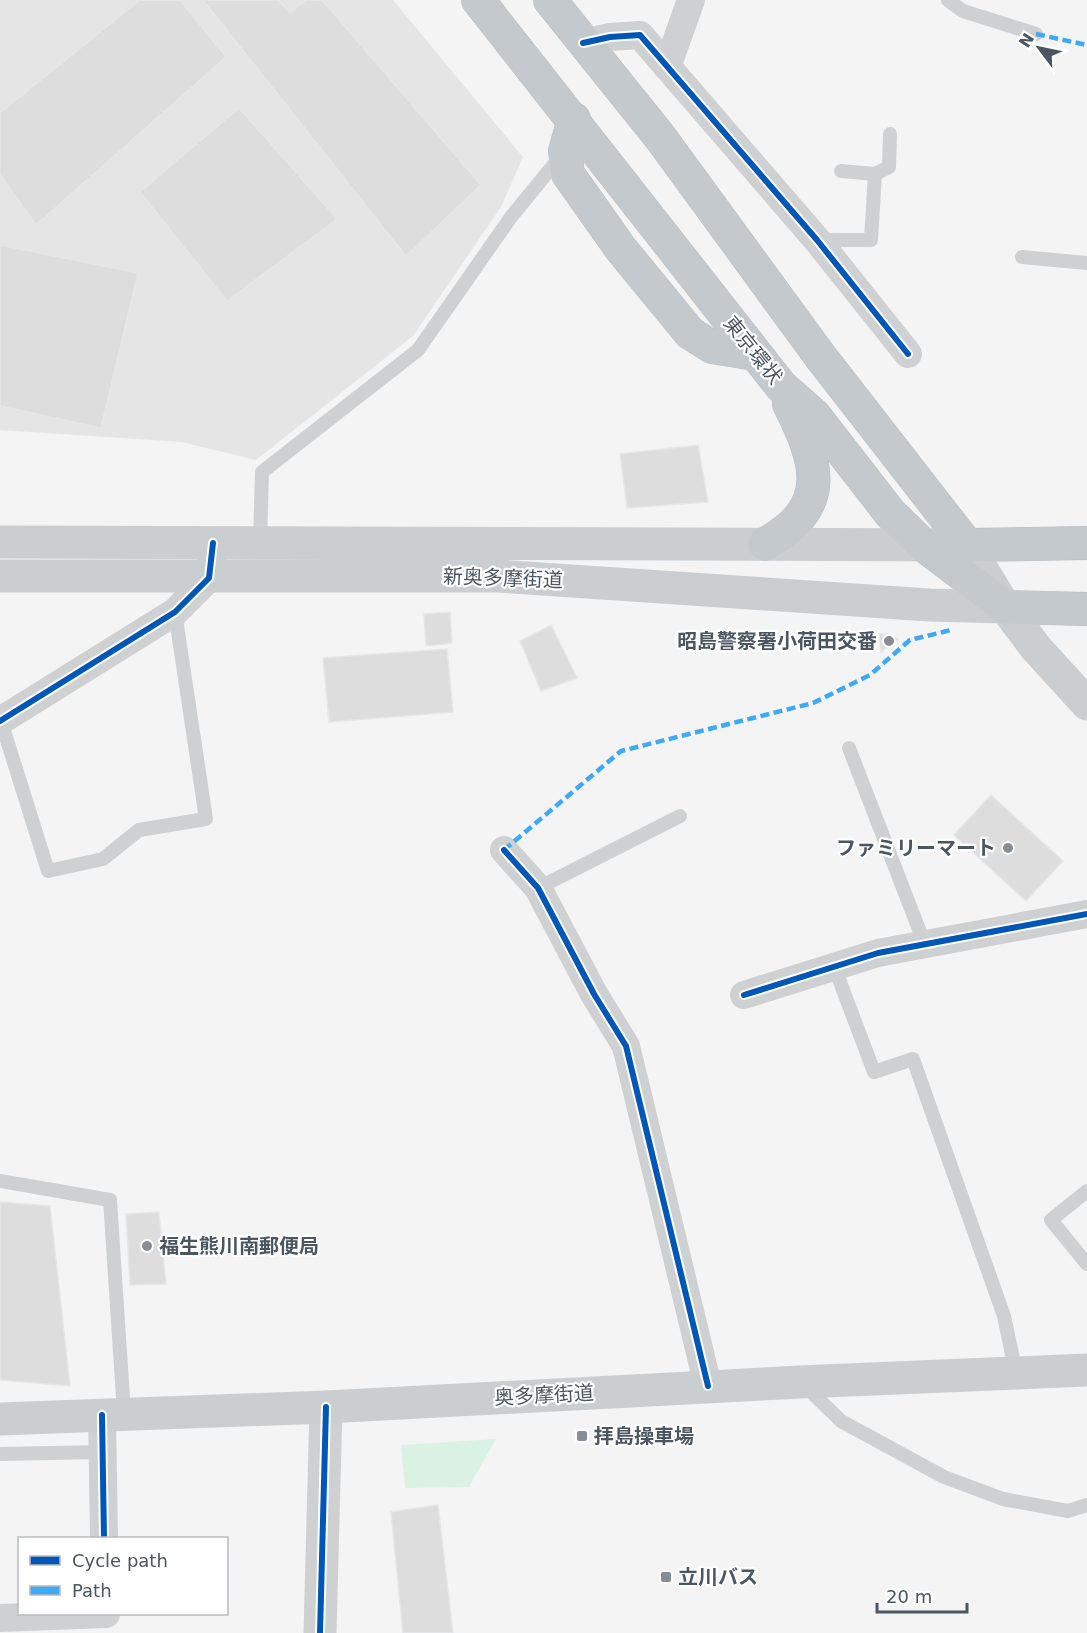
<svg xmlns="http://www.w3.org/2000/svg" width="1087" height="1633" font-family="'DejaVu Sans','Noto Sans JP',sans-serif">
	<style>
		.education { fill: #e6e5e6 }
		.green { fill: #d9f2e3 }
		.building { fill: #ddddde; stroke: #e5e6e7; stroke-width: 1.5 }
		.lines { fill: none; stroke-linecap: round; stroke-linejoin: round }
		.trunk-casing { stroke: #b9bec3; stroke-width: 34 }
		.service { stroke: #ced0d2; stroke-width: 14 }
		.minor { stroke: #ced0d2; stroke-width: 28 }
		.tertiary { stroke: #ced0d2; stroke-width: 33 }
		.primary { stroke: #caced1; stroke-width: 33 }
		.trunk { stroke: #c4c9cd; stroke-width: 33 }
		.quiet { stroke: #3fa9f5; stroke-width: 4.5; stroke-dasharray: 9 4.5; stroke-linecap: butt }
		.cycleway-casing { stroke: #fff; stroke-width: 10 }
		.cycleway { stroke: #0057b8; stroke-width: 6 }
		.poi-dot { fill: #868d94; stroke: #fff; stroke-width: 2 }
		.labels { text-anchor: middle; stroke-width: 4.5; stroke-linejoin: round; paint-order: stroke }
		.street-label { font-size: 20px; fill: #4a5661; stroke: #fff }
		.poi-label { font-size: 20px; font-weight: bold; fill: #4a5661; stroke: #fff; text-anchor: start }
	</style>
	<rect width="100%" height="100%" fill="#f4f4f4"/>
	<path class="education" d="M 0,0 L 393,0 L 523,157 L 501,207 L 413,336 L 256,460 L 182,442 L 0,430 Z"/>
	<path class="green" d="M 496,1439 L 469,1487 L 405,1488 L 401,1445 Z"/>
	<path class="building" d="M 140,0 L 180,0 L 226,57 L 36,225 L 0,174 L 0,113 Z
		M 203,0 L 278,0 L 290,13 L 306,0 L 322,0 L 481,185 L 406,256 Z
		M 239,108 L 337,219 L 227,301 L 140,192 Z
		M 0,245 L 138,273 L 101,428 L 0,406 Z
		M 698,445 L 708,502 L 627,508 L 620,454 Z
		M 450,612 L 452,643 L 426,646 L 424,614 Z
		M 551,625 L 577,678 L 541,691 L 520,641 Z
		M 879,634 L 889,634 L 898,639 L 881,652 Z
		M 447,649 L 453,712 L 329,722 L 323,658 Z
		M 991,795 L 1063,861 L 1026,901 L 954,835 Z
		M 0,1202 L 50,1206 L 70,1386 L 0,1380 Z
		M 159,1212 L 166,1284 L 130,1285 L 126,1214 Z
		M 438,1505 L 453,1633 L 403,1633 L 391,1512 Z"/>
	<g class="lines">
		<g class="trunk-casing">
			<path id="trunk" d="M 478,0 L 781,386 L 814,415 L 890,513 L 922,544 L 1005,607 L 1087,609
				M 550,0 L 660,137 L 820,356 L 967,545 L 1087,543
				M 574,119 L 565,151 L 568,174 L 621,249 L 690,333 L 712,347 L 755,354
				M 765,544 C 833,507 818,462 789,404"/>
		</g>
		<path class="service" d="M 948,0 L 963,11 L 1036,34
			M 875,174 L 889,167 L 890,134
			M 819,240 L 871,240 L 875,174 L 841,171
			M 1022,257 L 1087,263
			M 260,544 L 262,472 L 418,350 L 511,217 L 561,156
			M 1,721 L 48,871 L 103,859 L 139,830 L 206,819 L 175,612
			M 849,748 L 925,945
			M 538,888 L 680,816
			M 834,966 L 874,1072 L 913,1059 L 1004,1316 L 1016,1373
			M 0,1181 L 110,1200 L 124,1413
			M 1087,1191 L 1051,1220 L 1087,1264
			M 805,1386 L 841,1421 L 944,1477 L 1003,1499 L 1068,1511 L 1087,1505
			M 0,1454 L 102,1452"/>
		<path class="minor" d="M 583,43 L 610,37 L 640,35 L 817,240 L 908,354
			M 667,67 L 691,0
			M 0,721 L 175,612 L 209,578 L 213,543
			M 504,850 L 538,888 L 594,994 L 626,1046 L 708,1386
			M 744,995 L 878,953 L 1087,914
			M 102,1415 L 104,1538
			M 0,1618 L 106,1614"/>
		<path class="tertiary" d="M 320,1633 L 326,1407"/>
		<path class="primary" d="M 0,542 L 967,545 L 1005,607 L 1036,648 L 1087,704
			M 0,576 L 498,576 L 929,605 L 1005,607
			M 0,1419 L 326,1407 L 800,1382 L 1087,1370"/>
		<use href="#trunk" class="trunk"/>
		<path class="quiet" d="M 1036,34 L 1087,45
			M 504,850 L 621,751 L 813,703 L 870,675 L 910,640 L 951,630"/>
		<g class="cycleway-casing">
			<path id="cycleway" d="M 583,43 L 610,37 L 640,35 L 817,240 L 908,354
				M 0,721 L 175,612 L 209,578 L 213,543
				M 504,850 L 538,888 L 594,994 L 626,1046 L 708,1386
				M 744,995 L 878,953 L 1087,914
				M 102,1415 L 104,1538
				M 320,1633 L 326,1407"/>
		</g>
		<use href="#cycleway" class="cycleway"/>
	</g>
	<g class="poi-dot">
		<circle cx="889" cy="641" r="6"/>
		<circle cx="1008" cy="848" r="6"/>
		<circle cx="147" cy="1246" r="6"/>
		<rect x="576" y="1430" width="12" height="12" rx="3"/>
		<rect x="660" y="1571" width="12" height="12" rx="3"/>
	</g>
	<g class="labels">
		<g class="street-label">
			<text transform="translate(753 350) rotate(51)" y="7">東京環状</text>
			<text transform="translate(503 578) rotate(2)" y="7">新奥多摩街道</text>
			<text transform="translate(544 1395) rotate(-3)" y="7">奥多摩街道</text>
		</g>
		<g class="poi-label">
			<text x="877" y="648" text-anchor="end">昭島警察署小荷田交番</text>
			<text x="996" y="855" text-anchor="end">ファミリーマート</text>
			<text x="159" y="1253">福生熊川南郵便局</text>
			<text x="594" y="1443">拝島操車場</text>
			<text x="678" y="1584">立川バス</text>
		</g>
	</g>
	<rect x="18" y="1537" width="210" height="78" fill="#ffffff" stroke="#b7bbc0" stroke-width="1.5"/>
	<rect x="30" y="1556" width="30" height="9" fill="#0057b8" stroke="#b7bbc0" stroke-width="1.5"/>
	<text x="72" y="1567" font-size="18" fill="#4a5661">Cycle path</text>
	<rect x="30" y="1586" width="30" height="9" fill="#3fa9f5" stroke="#b7bbc0" stroke-width="1.5"/>
	<text x="72" y="1597" font-size="18" fill="#4a5661">Path</text>
	<g transform="translate(1039 48) rotate(302)" stroke="#ffffff" stroke-width="4.5" paint-order="stroke">
	<path d="M0-4.5L10 22L0 15L-10 22Z" fill="#4a5661"/>
	<text y="-9" font-size="16" font-weight="bold" text-anchor="middle" fill="#4a5661">N</text>
	</g>
	<path d="M877 1603v9h90v-9" fill="none" stroke="#4a5661" stroke-width="3"/>
	<text x="886" y="1603" font-size="18" fill="#4a5661" stroke="#ffffff" stroke-width="4.5" paint-order="stroke">20 m</text>
</svg>
